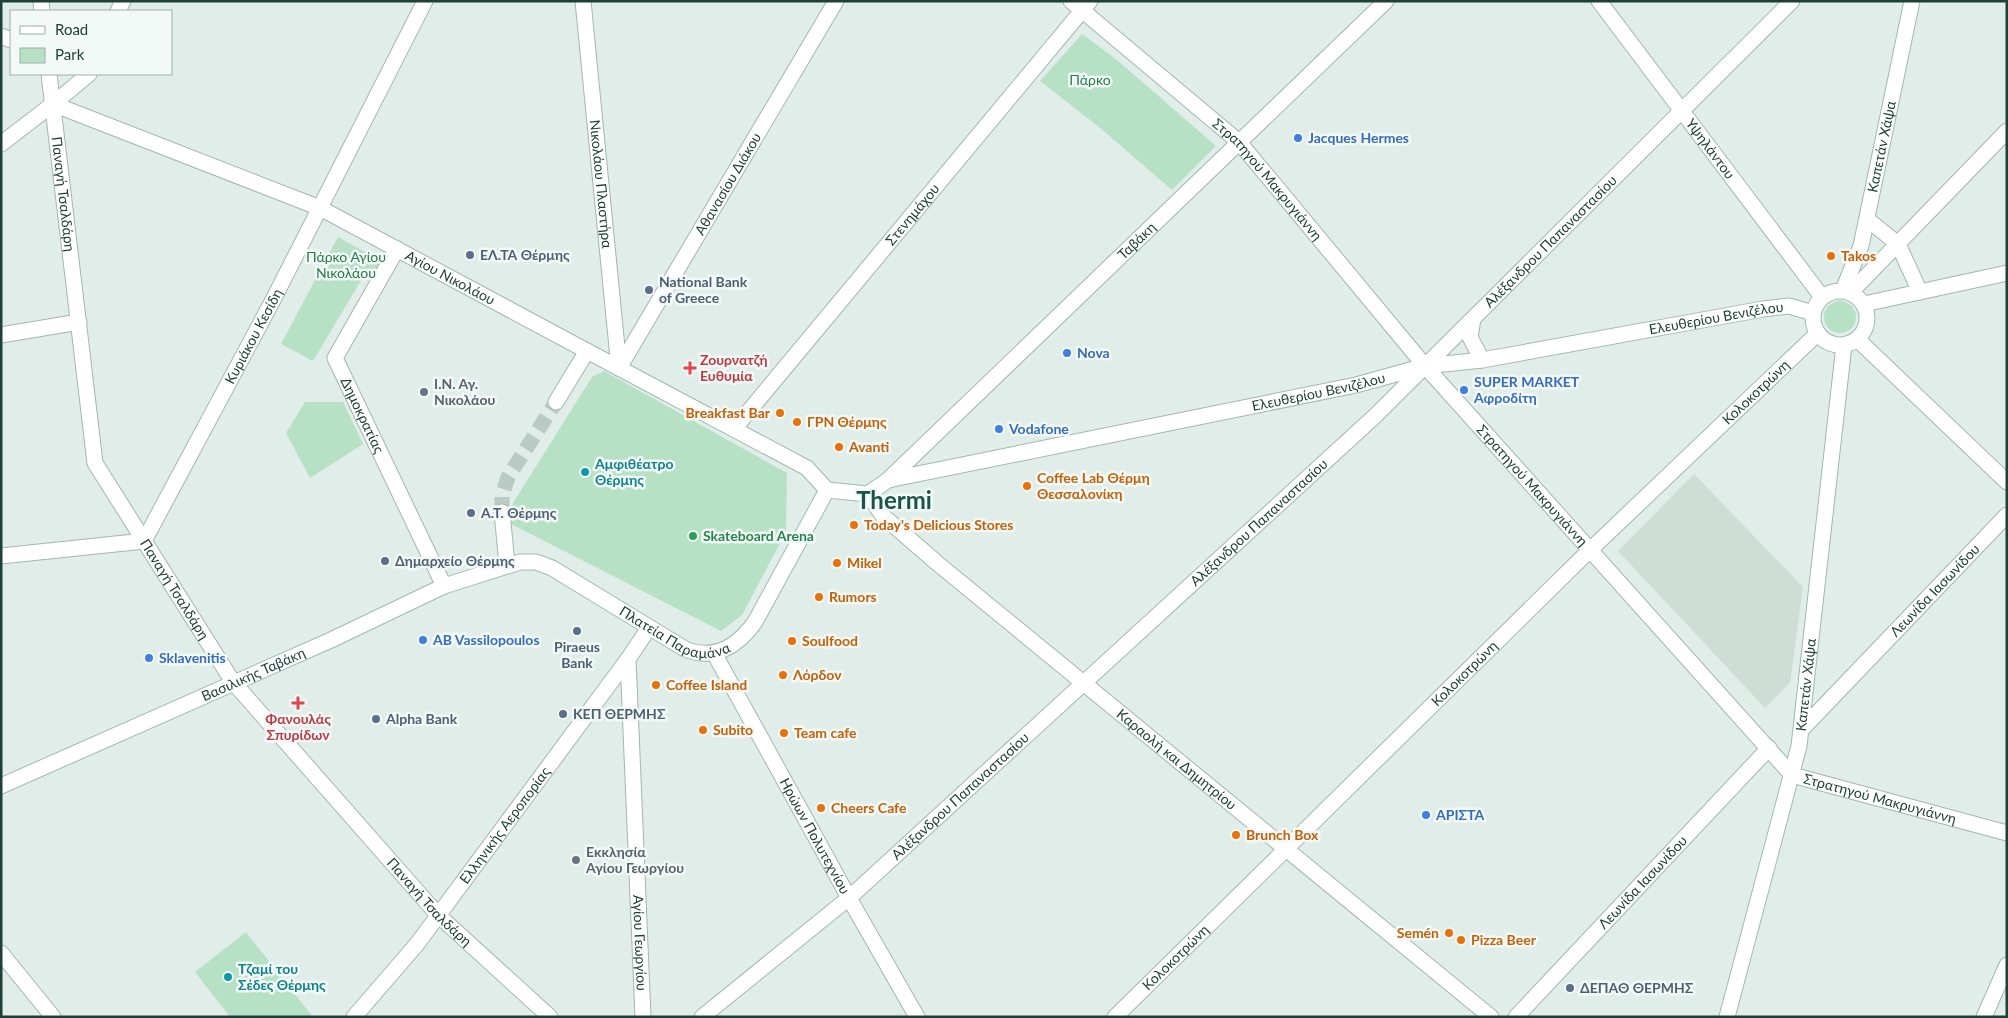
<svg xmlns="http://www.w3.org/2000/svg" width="2008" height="1018" font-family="Lato,sans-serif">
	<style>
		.built { fill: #cfddd7 }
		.green { fill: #b7e1c4 }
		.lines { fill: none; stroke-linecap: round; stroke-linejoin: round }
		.secondary-tunnel { stroke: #bacac5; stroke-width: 15; stroke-dasharray: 15 8; stroke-linecap: butt }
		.minor-casing { stroke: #a3b6b0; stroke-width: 17 }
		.tertiary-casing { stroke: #a3b6b0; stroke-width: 17 }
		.secondary-casing { stroke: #9ebab1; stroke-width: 17 }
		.minor { stroke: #fff; stroke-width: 15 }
		.tertiary { stroke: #fff; stroke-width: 15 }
		.secondary { stroke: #fff; stroke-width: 15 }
		.shop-dot { fill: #3f7fe0; stroke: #f2f9f6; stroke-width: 2 }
		.service-dot { fill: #5c6f8a; stroke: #f2f9f6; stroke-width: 2 }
		.food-dot { fill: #e8710a; stroke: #f2f9f6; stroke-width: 2 }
		.health-dot { fill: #e0444e; stroke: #f2f9f6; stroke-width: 2 }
		.worship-dot { fill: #6b7280; stroke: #f2f9f6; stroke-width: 2 }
		.culture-dot { fill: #0f9aa8; stroke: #f2f9f6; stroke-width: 2 }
		.leisure-dot { fill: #2e9e5b; stroke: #f2f9f6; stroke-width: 2 }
		.labels { text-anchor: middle; stroke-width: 5; stroke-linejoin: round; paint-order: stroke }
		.park-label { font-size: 14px; fill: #257b4a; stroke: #f2f9f6 }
		.shop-label { font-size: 14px; font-weight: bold; fill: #366cbe; stroke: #f2f9f6; text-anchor: start }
		.street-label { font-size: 14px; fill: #1f4038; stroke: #f2f9f6 }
		.service-label { font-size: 14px; font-weight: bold; fill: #4e5e75; stroke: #f2f9f6; text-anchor: start }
		.food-label { font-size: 14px; font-weight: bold; fill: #c56008; stroke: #f2f9f6; text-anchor: start }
		.health-label { font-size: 14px; font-weight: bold; fill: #be3a42; stroke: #f2f9f6; text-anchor: start }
		.worship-label { font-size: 14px; font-weight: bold; fill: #5b616d; stroke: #f2f9f6; text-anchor: start }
		.culture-label { font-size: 14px; font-weight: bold; fill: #0d838f; stroke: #f2f9f6; text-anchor: start }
		.leisure-label { font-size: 14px; font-weight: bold; fill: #27864d; stroke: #f2f9f6; text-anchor: start }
		.town-label { font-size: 24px; font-weight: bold; fill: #195448; stroke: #f2f9f6 }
	</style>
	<rect width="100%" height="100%" fill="#e1ede8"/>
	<path class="built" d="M 1694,474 L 1803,587 L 1790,683 L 1765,708 L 1618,551 Z"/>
	<path class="green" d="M 1082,34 L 1117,60 L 1216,146 L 1172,190 L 1099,127 L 1040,81 Z
		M 338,237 L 381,261 L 373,276 L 366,272 L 313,361 L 281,344 Z
		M1824 317a16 16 0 1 1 32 0a16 16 0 1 1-32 0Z
		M 604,371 L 787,473 L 786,532 L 742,615 L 721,631 L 509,523 L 508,511 L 592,377 Z
		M 305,402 L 343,402 L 363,444 L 310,478 L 286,433 Z
		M 246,932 L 313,1017 L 230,1017 L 195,972 Z"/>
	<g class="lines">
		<path class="secondary-tunnel" d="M 502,512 L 502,496 L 508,477 L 556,402"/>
		<g class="minor-casing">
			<g id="minor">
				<path id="s1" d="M 583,1 L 619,368"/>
				<path id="s2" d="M 1071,1 L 1239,142 L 1425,366 L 1792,775"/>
				<path id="s3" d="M 1599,1 L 1822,297"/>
				<path d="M 1,36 L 11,40"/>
				<path d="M 1,144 L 53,104"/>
				<path d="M 1867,219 L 1898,244 L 1920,292"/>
				<path id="s4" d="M 397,249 L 335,358 L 444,586"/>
				<path d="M 1851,292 L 2007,131"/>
				<path d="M 1864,304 L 2007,273"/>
				<path d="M 1473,319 L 1470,337 L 1482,360"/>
				<path d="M 1,335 L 79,322"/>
				<path d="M 1857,339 L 2007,482"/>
				<path id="s5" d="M 619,368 L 836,1"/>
				<path id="s6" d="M 734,429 L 1090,1"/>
				<path id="s7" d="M 888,480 L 1386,1"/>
				<path id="s8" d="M 868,494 L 883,516 L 937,563 L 1491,1017"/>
				<path id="s9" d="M 1,556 L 144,541 L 273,300 L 425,1"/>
				<path id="s10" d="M 714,653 L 849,898 L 917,1017"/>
				<path id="s11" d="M 628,659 L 643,1017"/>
				<path id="s12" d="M 233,682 L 438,915 L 550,1017"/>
				<path id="s13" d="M 1802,729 L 2007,515"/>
				<path d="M 1,953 L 53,1017"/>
				<path id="s14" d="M 354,1017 L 417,944 L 628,659 L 649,628"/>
				<path id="s15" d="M 702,1017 L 849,898 L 1375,416 L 1792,1"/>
				<path id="s16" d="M 1115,1017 L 1590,550 L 1818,333"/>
				<path id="s17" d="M 1516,1017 L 1769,748"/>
				<path d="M 1984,1017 L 2007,965"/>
			</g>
		</g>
		<g class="tertiary-casing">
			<g id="tertiary">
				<path d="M 41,1 L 42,11"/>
				<path d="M 118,11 L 123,1"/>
				<path id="s18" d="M 49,74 L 95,463 L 233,682"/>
				<path id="s19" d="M 89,74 L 53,104 L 320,208 L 587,351"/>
				<path id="s20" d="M 1792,775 L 2007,833"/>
			</g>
		</g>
		<g class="secondary-casing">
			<g id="secondary">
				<path id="s21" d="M 1843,290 L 1861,246 L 1912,1"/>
				<circle cx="1840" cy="318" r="27"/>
				<path d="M 556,402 L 587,351 L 807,468 L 827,490"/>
				<path id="s22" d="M 827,490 L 868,494 L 888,480 L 1356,385 L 1425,366 L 1482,360 L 1763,309 L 1789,306 L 1813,313"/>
				<path d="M 502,512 L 507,565"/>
				<path id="s23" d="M 1,786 L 331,640 L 444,586 L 520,562 L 536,562 L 552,568 L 685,649 C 714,661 738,646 755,622 L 827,490"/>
				<path id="s24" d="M 1727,1017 L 1799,746 L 1844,345"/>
			</g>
		</g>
		<use href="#minor" class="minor"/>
		<use href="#tertiary" class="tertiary"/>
		<use href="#secondary" class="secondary"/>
	</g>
	<g class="shop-dot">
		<circle cx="1298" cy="138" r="5"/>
		<circle cx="1067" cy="353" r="5"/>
		<circle cx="1464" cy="390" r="5"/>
		<circle cx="999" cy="429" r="5"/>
		<circle cx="423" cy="640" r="5"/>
		<circle cx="149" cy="658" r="5"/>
		<circle cx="1426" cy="815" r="5"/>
	</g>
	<g class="service-dot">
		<circle cx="470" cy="255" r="5"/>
		<circle cx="649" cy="290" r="5"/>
		<circle cx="471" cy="513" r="5"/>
		<circle cx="385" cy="561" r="5"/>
		<circle cx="577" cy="631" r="5"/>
		<circle cx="563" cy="714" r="5"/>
		<circle cx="376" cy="719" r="5"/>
		<circle cx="1570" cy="988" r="5"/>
	</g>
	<g class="food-dot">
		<circle cx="1831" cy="256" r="5"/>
		<circle cx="780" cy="413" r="5"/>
		<circle cx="797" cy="422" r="5"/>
		<circle cx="839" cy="447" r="5"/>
		<circle cx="1027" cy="486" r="5"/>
		<circle cx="854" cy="525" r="5"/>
		<circle cx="837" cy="563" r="5"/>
		<circle cx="819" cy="597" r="5"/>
		<circle cx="792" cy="641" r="5"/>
		<circle cx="783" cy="675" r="5"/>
		<circle cx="656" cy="685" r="5"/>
		<circle cx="703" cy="730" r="5"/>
		<circle cx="784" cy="733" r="5"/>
		<circle cx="821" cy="808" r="5"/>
		<circle cx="1236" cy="835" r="5"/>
		<circle cx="1449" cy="933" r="5"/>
		<circle cx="1461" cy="940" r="5"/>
	</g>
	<g class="health-dot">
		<path d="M687.5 360.5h5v5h5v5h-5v5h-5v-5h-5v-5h5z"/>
		<path d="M295.5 695.5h5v5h5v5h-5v5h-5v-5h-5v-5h5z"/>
	</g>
	<g class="worship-dot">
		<circle cx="424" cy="392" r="5"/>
		<circle cx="576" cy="860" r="5"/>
	</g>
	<g class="culture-dot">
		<circle cx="585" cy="472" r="5"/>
		<circle cx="228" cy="977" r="5"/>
	</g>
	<circle class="leisure-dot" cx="693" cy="536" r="5"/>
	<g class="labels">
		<g class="park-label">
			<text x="1090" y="85">Πάρκο</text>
			<text x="346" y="262">Πάρκο Αγίου<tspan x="346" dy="16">Νικολάου</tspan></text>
		</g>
		<g class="shop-label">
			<text x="1308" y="143">Jacques Hermes</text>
			<text x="1077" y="358">Nova</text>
			<text x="1474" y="387">SUPER MARKET<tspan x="1474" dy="16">Αφροδίτη</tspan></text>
			<text x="1009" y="434">Vodafone</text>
			<text x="433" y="645">AB Vassilopoulos</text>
			<text x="159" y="663">Sklavenitis</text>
			<text x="1436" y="820">ΑΡΙΣΤΑ</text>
		</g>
		<g class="street-label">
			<text dy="5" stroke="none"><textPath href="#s21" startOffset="149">Καπετάν Χάψα</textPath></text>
			<text dy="5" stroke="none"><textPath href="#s3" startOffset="185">Υψηλάντου</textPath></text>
			<text dy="5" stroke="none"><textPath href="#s2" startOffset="266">Στρατηγού Μακρυγιάννη</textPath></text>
			<text dy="5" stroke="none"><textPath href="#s1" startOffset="184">Νικολάου Πλαστήρα</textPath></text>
			<text dy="5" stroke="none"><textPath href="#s5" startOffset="214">Αθανασίου Διάκου</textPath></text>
			<text dy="5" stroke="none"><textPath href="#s18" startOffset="121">Παναγή Τσαλδάρη</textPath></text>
			<text dy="5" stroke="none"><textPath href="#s6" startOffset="279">Στενημάχου</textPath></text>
			<text dy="5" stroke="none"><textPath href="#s7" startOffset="345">Ταβάκη</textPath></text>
			<text dy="5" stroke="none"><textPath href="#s15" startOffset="1150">Αλέξανδρου Παπαναστασίου</textPath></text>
			<text dy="5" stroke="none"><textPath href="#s19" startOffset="481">Αγίου Νικολάου</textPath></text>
			<text dy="5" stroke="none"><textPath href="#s22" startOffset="910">Ελευθερίου Βενιζέλου</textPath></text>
			<text dy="5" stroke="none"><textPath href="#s9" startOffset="376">Κυριάκου Κεσίδη</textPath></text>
			<text dy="5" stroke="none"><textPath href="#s22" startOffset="505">Ελευθερίου Βενιζέλου</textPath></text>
			<text dy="5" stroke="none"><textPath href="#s16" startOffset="895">Κολοκοτρώνη</textPath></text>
			<text dy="5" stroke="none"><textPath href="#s4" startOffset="189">Δημοκρατίας</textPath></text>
			<text dy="5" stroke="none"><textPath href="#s2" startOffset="671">Στρατηγού Μακρυγιάννη</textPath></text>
			<text dy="5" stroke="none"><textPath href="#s15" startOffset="745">Αλέξανδρου Παπαναστασίου</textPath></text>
			<text dy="5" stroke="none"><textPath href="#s18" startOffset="541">Παναγή Τσαλδάρη</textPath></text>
			<text dy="5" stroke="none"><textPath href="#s13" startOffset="192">Λεωνίδα Ιασωνίδου</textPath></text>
			<text dy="5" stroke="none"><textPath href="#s23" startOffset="740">Πλατεία Παραμάνα</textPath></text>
			<text dy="5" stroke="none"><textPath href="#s16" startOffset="490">Κολοκοτρώνη</textPath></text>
			<text dy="5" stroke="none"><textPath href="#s23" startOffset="276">Βασιλικής Ταβάκη</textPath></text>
			<text dy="5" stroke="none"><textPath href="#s24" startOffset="342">Καπετάν Χάψα</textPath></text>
			<text dy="5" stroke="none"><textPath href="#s8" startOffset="408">Καραολή και Δημητρίου</textPath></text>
			<text dy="5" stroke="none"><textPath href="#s15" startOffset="340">Αλέξανδρου Παπαναστασίου</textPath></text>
			<text dy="5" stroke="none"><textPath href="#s20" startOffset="91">Στρατηγού Μακρυγιάννη</textPath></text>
			<text dy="5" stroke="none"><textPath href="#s14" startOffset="244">Ελληνικής Αεροπορίας</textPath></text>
			<text dy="5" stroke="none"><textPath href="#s10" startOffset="209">Ηρώων Πολυτεχνίου</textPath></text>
			<text dy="5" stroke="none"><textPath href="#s17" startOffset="185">Λεωνίδα Ιασωνίδου</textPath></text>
			<text dy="5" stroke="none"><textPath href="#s12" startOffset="295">Παναγή Τσαλδάρη</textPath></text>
			<text dy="5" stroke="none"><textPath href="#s11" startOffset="284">Αγίου Γεωργίου</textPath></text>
			<text dy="5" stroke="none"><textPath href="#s16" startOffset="85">Κολοκοτρώνη</textPath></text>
		</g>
		<g class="service-label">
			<text x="480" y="260">ΕΛ.ΤΑ Θέρμης</text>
			<text x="659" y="287">National Bank<tspan x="659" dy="16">of Greece</tspan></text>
			<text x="481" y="518">Α.Τ. Θέρμης</text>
			<text x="395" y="566">Δημαρχείο Θέρμης</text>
			<text x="577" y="652" text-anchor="middle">Piraeus<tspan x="577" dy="16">Bank</tspan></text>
			<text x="573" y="719">ΚΕΠ ΘΕΡΜΗΣ</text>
			<text x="386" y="724">Alpha Bank</text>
			<text x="1580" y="993">ΔΕΠΑΘ ΘΕΡΜΗΣ</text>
		</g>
		<g class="food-label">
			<text x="1841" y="261">Takos</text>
			<text x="770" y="418" text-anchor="end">Breakfast Bar</text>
			<text x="807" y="427">ΓΡΝ Θέρμης</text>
			<text x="849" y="452">Avanti</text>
			<text x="1037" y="483">Coffee Lab Θέρμη<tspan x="1037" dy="16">Θεσσαλονίκη</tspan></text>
			<text x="864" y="530">Today's Delicious Stores</text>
			<text x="847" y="568">Mikel</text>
			<text x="829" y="602">Rumors</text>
			<text x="802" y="646">Soulfood</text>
			<text x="793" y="680">Λόρδον</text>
			<text x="666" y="690">Coffee Island</text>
			<text x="713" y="735">Subito</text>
			<text x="794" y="738">Team cafe</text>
			<text x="831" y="813">Cheers Cafe</text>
			<text x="1246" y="840">Brunch Box</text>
			<text x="1439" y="938" text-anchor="end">Semén</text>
			<text x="1471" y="945">Pizza Beer</text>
		</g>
		<g class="health-label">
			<text x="700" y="365">Ζουρνατζή<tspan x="700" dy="16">Ευθυμία</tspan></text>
			<text x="298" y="724" text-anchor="middle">Φανουλάς<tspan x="298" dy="16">Σπυρίδων</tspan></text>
		</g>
		<g class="worship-label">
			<text x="434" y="389">Ι.Ν. Αγ.<tspan x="434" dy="16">Νικολάου</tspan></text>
			<text x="586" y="857">Εκκλησία<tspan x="586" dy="16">Αγίου Γεωργίου</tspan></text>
		</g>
		<g class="culture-label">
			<text x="595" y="469">Αμφιθέατρο<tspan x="595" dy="16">Θέρμης</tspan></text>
			<text x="238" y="974">Τζαμί του<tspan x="238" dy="16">Σέδες Θέρμης</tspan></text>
		</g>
		<g class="leisure-label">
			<text x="703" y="541">Skateboard Arena</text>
		</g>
		<g class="town-label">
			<text x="894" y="509">Thermi</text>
		</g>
	</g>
	<rect width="2008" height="1018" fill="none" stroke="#1f4038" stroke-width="5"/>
	<rect x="10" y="10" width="162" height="65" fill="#f2f9f6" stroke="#9eafaa"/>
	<rect x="20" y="26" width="25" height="8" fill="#ffffff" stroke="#9eafaa"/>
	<text x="55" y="35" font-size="15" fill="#1f4038">Road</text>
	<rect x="20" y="48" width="25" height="15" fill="#b7e1c4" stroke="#9eafaa"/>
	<text x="55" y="60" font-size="15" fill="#1f4038">Park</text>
</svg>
